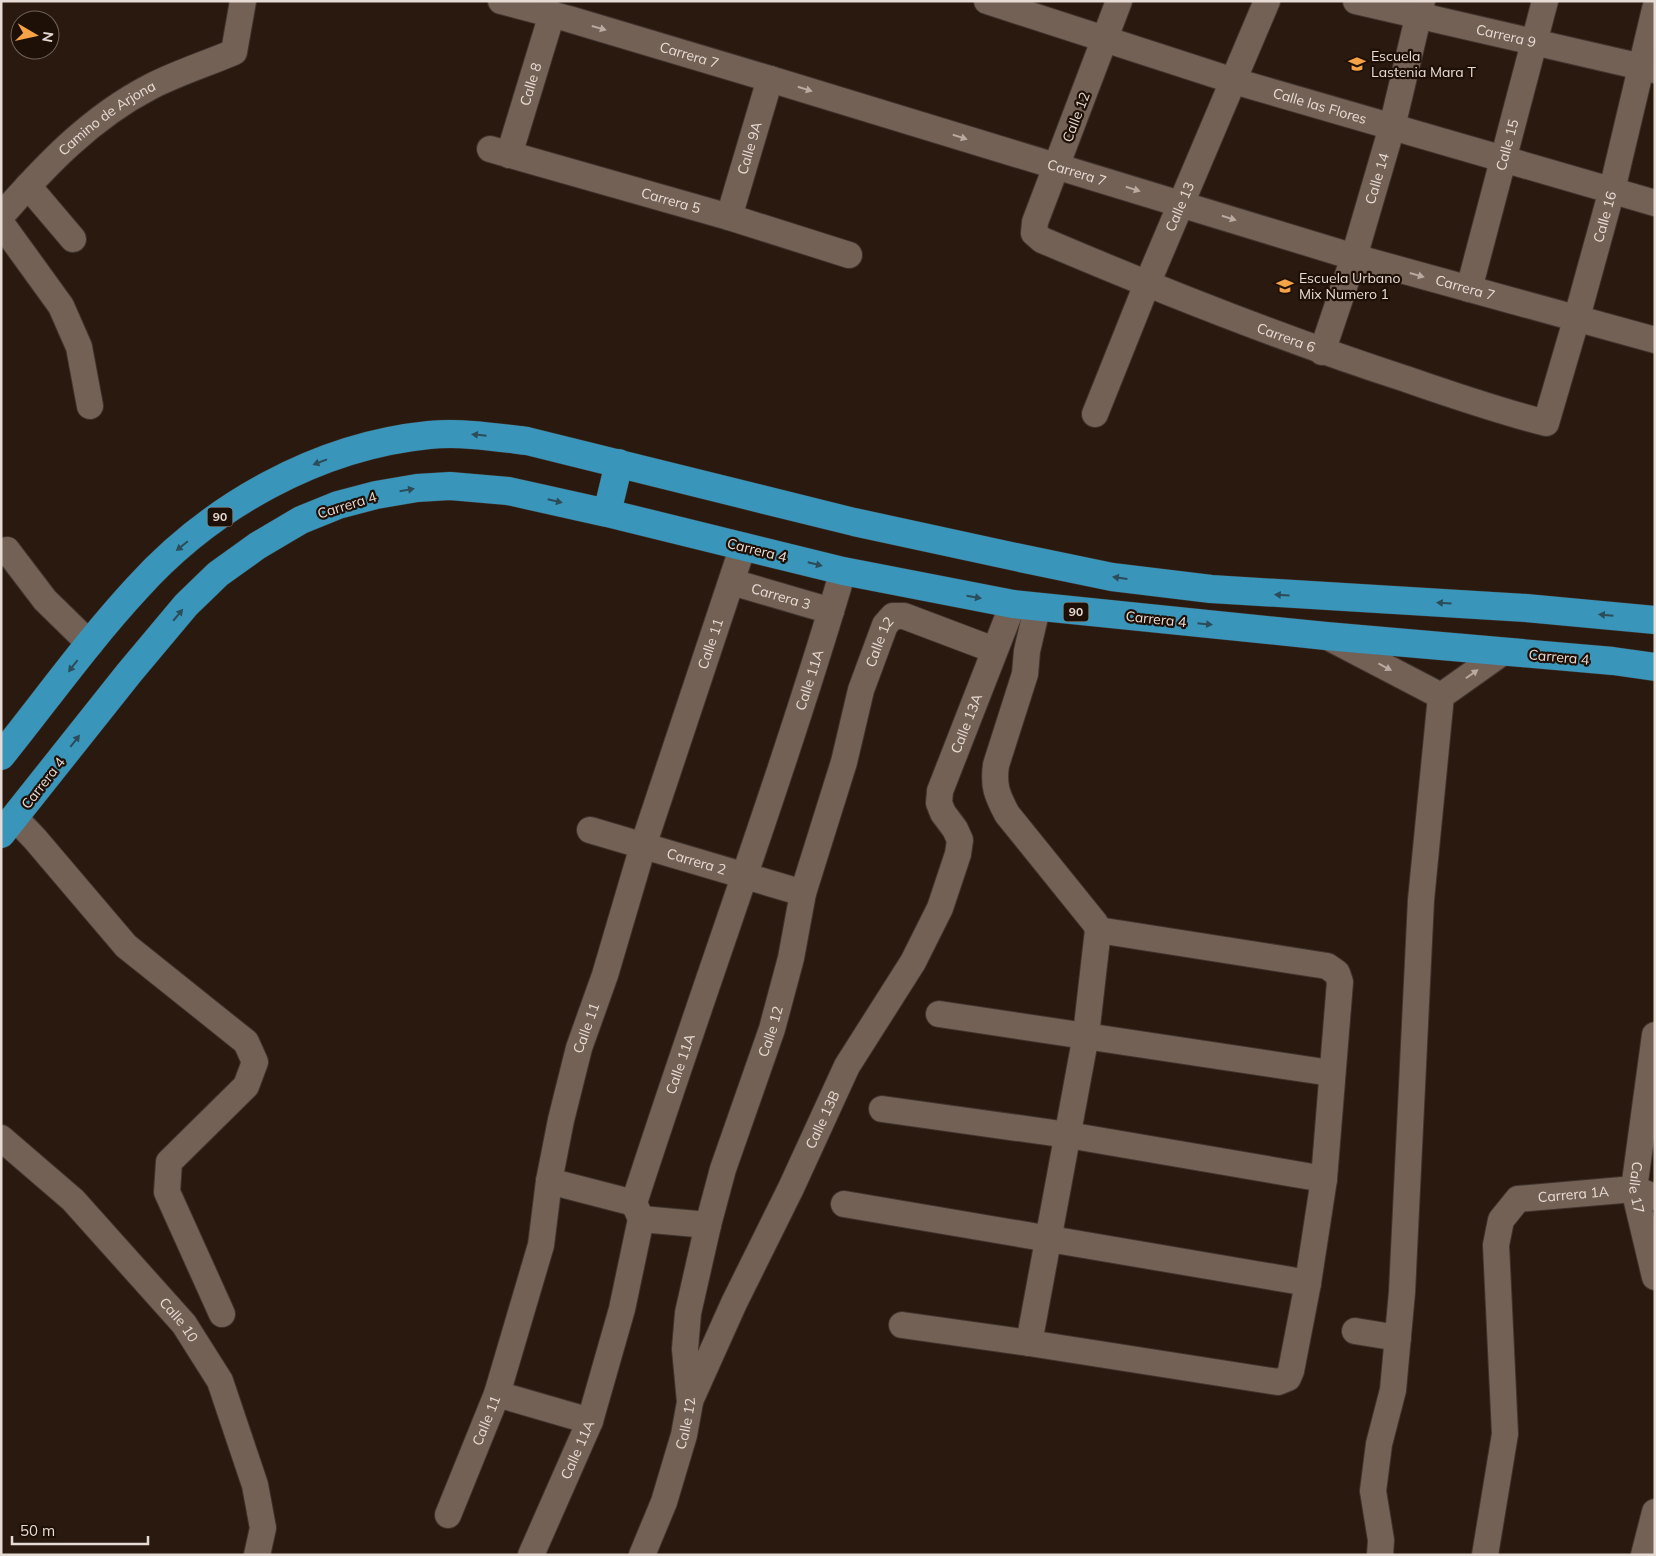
<svg xmlns="http://www.w3.org/2000/svg" width="1656" height="1556" font-family="Mulish,sans-serif">
	<style>
		.lines { fill: none; stroke-linecap: round; stroke-linejoin: round }
		.minor-casing { stroke: #40342f; stroke-width: 28 }
		.highway-casing { stroke: #40342f; stroke-width: 29 }
		.minor { stroke: #746155; stroke-width: 26 }
		.highway { stroke: #3995ba; stroke-width: 28 }
		.oneway { fill: #b9aba2 }
		.oneway2 { fill: #2b4c58 }
		.labels { text-anchor: middle; stroke-width: 4.5; stroke-linejoin: round; paint-order: stroke }
		.shield { fill: #1f1007; stroke: #ab9f97; stroke-width: 1 }
		.shield-label { font-size: 12px; font-weight: bold; fill: #e7dcd5 }
		.street-label { font-size: 14px; fill: #e7dcd5; stroke: #1f1007 }
		.poi-label { font-size: 14px; fill: #e7dcd5; stroke: #1f1007; text-anchor: start }
	</style>
	<rect width="100%" height="100%" fill="#29190f"/>
	<g class="lines">
		<g class="minor-casing">
			<g id="minor">
				<path id="s1" d="M 501,1 L 569,19 L 770,79 L 1354,257 L 1655,340"/>
				<path id="s2" d="M 987,1 L 1234,81 L 1655,203"/>
				<path id="s3" d="M 1119,1 L 1035,222 L 1034,233 L 1042,240 C 1162,291 1282,339 1406,379 C 1452,395 1499,411 1546,423 L 1577,317 L 1612,190 L 1655,9"/>
				<path id="s4" d="M 1356,1 L 1655,70"/>
				<path id="s5" d="M 490,149 L 729,217 L 849,255"/>
				<path id="s6" d="M 509,155 L 552,14"/>
				<path d="M 28,186 L 73,239"/>
				<path id="s7" d="M 1,216 C 45,166 90,118 150,87 C 177,73 206,64 234,52 L 243,1"/>
				<path id="s8" d="M 729,217 L 770,79"/>
				<path d="M 1,223 L 61,306 L 79,347 L 90,406"/>
				<path id="s9" d="M 1469,289 L 1545,1"/>
				<path id="s10" d="M 1322,352 L 1354,257 L 1392,127 L 1422,1"/>
				<path id="s11" d="M 1095,414 L 1147,284 L 1267,1"/>
				<path d="M 7,550 L 45,600 L 90,644"/>
				<path id="s12" d="M 732,582 L 831,611"/>
				<path d="M 1326,636 L 1441,696"/>
				<path d="M 15,818 L 35,839 L 126,946 L 246,1042 L 255,1062 L 246,1086 L 169,1162 L 167,1192 L 222,1314"/>
				<path id="s13" d="M 590,830 L 803,893"/>
				<path d="M 939,1014 L 1331,1073"/>
				<path id="s14" d="M 1655,1035 L 1634,1189 L 1655,1277"/>
				<path d="M 882,1109 L 1068,1135 L 1324,1179"/>
				<path id="s15" d="M 1,1138 L 73,1200 L 184,1324 L 220,1381 L 255,1485 L 263,1528 L 257,1555"/>
				<path d="M 549,1181 L 634,1203"/>
				<path d="M 844,1204 L 1308,1283"/>
				<path d="M 641,1219 L 708,1225"/>
				<path d="M 902,1325 L 1029,1343 L 1278,1382 L 1288,1378 L 1291,1371 L 1308,1283 L 1324,1179 L 1340,982 L 1337,973 L 1327,966 L 1098,930"/>
				<path d="M 1355,1331 L 1398,1338"/>
				<path d="M 1029,1343 L 1086,1035 L 1098,930 L 1095,923 L 1007,814 C 997,795 993,786 996,765 L 1025,674 L 1027,651 L 1037,608"/>
				<path d="M 497,1394 L 590,1421"/>
				<path id="s16" d="M 690,1401 L 734,1303 L 791,1188 L 847,1066 L 913,962 L 940,908 L 958,854 L 960,840 L 955,829 L 943,813 L 939,803 L 940,791 L 1013,604"/>
				<path id="s17" d="M 448,1515 L 497,1394 L 541,1245 L 549,1181 L 561,1120 L 579,1048 L 605,975 L 643,846 L 743,546"/>
				<path id="s18" d="M 531,1555 L 590,1421 L 622,1309 L 641,1219 L 634,1203 C 702,992 780,784 843,571"/>
				<path id="s19" d="M 642,1555 L 664,1502 L 684,1435 L 690,1402 L 685,1349 L 688,1313 L 708,1225 L 723,1169 L 772,1029 L 791,958 L 803,893 L 844,762 L 861,690 L 885,625 L 893,616 L 904,616 L 994,650"/>
				<path d="M 1380,1555 L 1381,1540 L 1373,1491 L 1379,1444 L 1393,1390 L 1402,1292 L 1421,900 L 1441,696 L 1503,652"/>
				<path id="s20" d="M 1485,1555 L 1505,1434 L 1496,1245 L 1501,1220 L 1518,1199 L 1634,1189 L 1655,1197"/>
				<path d="M 1644,1555 L 1655,1512"/>
			</g>
		</g>
		<g class="highway-casing">
			<path id="highway" d="M 607,513 L 619,463
				M 1,756 C 46,700 88,641 137,588 C 211,506 318,446 429,435 C 462,432 494,437 527,441 L 854,522 L 1025,559 L 1112,577 L 1211,589 L 1526,608 L 1655,620
				M 1,834 L 129,673 L 186,605 L 218,574 L 257,546 L 301,520 L 338,505 L 376,495 L 417,488 L 450,486 L 508,491 L 607,513 L 843,571 L 1013,604 L 1326,636 L 1613,661 L 1655,667"/>
		</g>
		<use href="#minor" class="minor"/>
		<use href="#highway" class="highway"/>
	</g>
	<defs><path id="oneway-solid" d="M-6-.8H1V-3.2L6.5 0L1 3.2V.8H-6Z" transform="scale(1.25)"/></defs>
	<g class="oneway">
		<use href="#oneway-solid" transform="translate(599 28) rotate(16)"/>
		<use href="#oneway-solid" transform="translate(805 89) rotate(17)"/>
		<use href="#oneway-solid" transform="translate(960 137) rotate(17)"/>
		<use href="#oneway-solid" transform="translate(1133 189) rotate(17)"/>
		<use href="#oneway-solid" transform="translate(1229 218) rotate(17)"/>
		<use href="#oneway-solid" transform="translate(1417 275) rotate(16)"/>
		<use href="#oneway-solid" transform="translate(1385 667) rotate(28)"/>
		<use href="#oneway-solid" transform="translate(1472 674) rotate(-35)"/>
	</g>
	<g class="oneway2">
		<use href="#oneway-solid" transform="translate(479 435) rotate(-174)"/>
		<use href="#oneway-solid" transform="translate(320 462) rotate(159)"/>
		<use href="#oneway-solid" transform="translate(407 490) rotate(-10)"/>
		<use href="#oneway-solid" transform="translate(555 501) rotate(13)"/>
		<use href="#oneway-solid" transform="translate(182 546) rotate(141)"/>
		<use href="#oneway-solid" transform="translate(815 564) rotate(14)"/>
		<use href="#oneway-solid" transform="translate(1120 578) rotate(-172)"/>
		<use href="#oneway-solid" transform="translate(1282 595) rotate(-177)"/>
		<use href="#oneway-solid" transform="translate(974 597) rotate(10)"/>
		<use href="#oneway-solid" transform="translate(1444 603) rotate(-177)"/>
		<use href="#oneway-solid" transform="translate(178 615) rotate(-50)"/>
		<use href="#oneway-solid" transform="translate(1606 615) rotate(-175)"/>
		<use href="#oneway-solid" transform="translate(1205 624) rotate(6)"/>
		<use href="#oneway-solid" transform="translate(73 666) rotate(128)"/>
		<use href="#oneway-solid" transform="translate(75 741) rotate(-52)"/>
	</g>
	<defs>
		<g id="school-bare" transform="scale(1.35)"><path d="M0-5L7-2L0 1L-7-2ZM-4 1L0 2.5L4 1V4Q0 6-4 4Z" fill="#f6a247" stroke="#1f1007" stroke-width="2.5" paint-order="stroke"/></g>
	</defs>
	<g fill-rule="evenodd">
		<use href="#school-bare" x="1357" y="64"/>
		<use href="#school-bare" x="1285" y="286"/>
	</g>
	<g class="labels">
		<g class="shield">
			<rect x="207.5" y="507.5" width="25" height="19" rx="4"/>
			<rect x="1063.5" y="602.5" width="25" height="19" rx="4"/>
		</g>
		<g class="shield-label">
			<text x="220" y="521">90</text>
			<text x="1076" y="616">90</text>
		</g>
		<g class="street-label">
			<text dy="5" stroke="none"><textPath href="#s4" startOffset="154">Carrera 9</textPath></text>
			<text dy="5" stroke="none"><textPath href="#s1" startOffset="196">Carrera 7</textPath></text>
			<text dy="5" stroke="none"><textPath href="#s6" startOffset="74">Calle 8</textPath></text>
			<text dy="5" stroke="none"><textPath href="#s2" startOffset="349">Calle las Flores</textPath></text>
			<text transform="translate(1076 117) rotate(-69)" y="5">Calle 12</text>
			<text dy="5" stroke="none"><textPath href="#s7" startOffset="145">Camino de Arjona</textPath></text>
			<text dy="5" stroke="none"><textPath href="#s9" startOffset="149">Calle 15</textPath></text>
			<text dy="5" stroke="none"><textPath href="#s8" startOffset="72">Calle 9A</textPath></text>
			<text dy="5" stroke="none"><textPath href="#s1" startOffset="601">Carrera 7</textPath></text>
			<text dy="5" stroke="none"><textPath href="#s10" startOffset="182">Calle 14</textPath></text>
			<text dy="5" stroke="none"><textPath href="#s5" startOffset="188">Carrera 5</textPath></text>
			<text dy="5" stroke="none"><textPath href="#s11" startOffset="224">Calle 13</textPath></text>
			<text dy="5" stroke="none"><textPath href="#s3" startOffset="1009">Calle 16</textPath></text>
			<text dy="5" stroke="none"><textPath href="#s1" startOffset="1006">Carrera 7</textPath></text>
			<text dy="5" stroke="none"><textPath href="#s3" startOffset="521">Carrera 6</textPath></text>
			<text transform="translate(347 505) rotate(-17)" y="5">Carrera 4</text>
			<text transform="translate(757 550) rotate(14)" y="5">Carrera 4</text>
			<text dy="5" stroke="none"><textPath href="#s12" startOffset="51">Carrera 3</textPath></text>
			<text transform="translate(1156 619) rotate(6)" y="5">Carrera 4</text>
			<text dy="5" stroke="none"><textPath href="#s17" startOffset="912">Calle 11</textPath></text>
			<text dy="5" stroke="none"><textPath href="#s19" startOffset="949">Calle 12</textPath></text>
			<text transform="translate(1559 657) rotate(5)" y="5">Carrera 4</text>
			<text dy="5" stroke="none"><textPath href="#s18" startOffset="924">Calle 11A</textPath></text>
			<text dy="5" stroke="none"><textPath href="#s16" startOffset="752">Calle 13A</textPath></text>
			<text transform="translate(43 783) rotate(-52)" y="5">Carrera 4</text>
			<text dy="5" stroke="none"><textPath href="#s13" startOffset="111">Carrera 2</textPath></text>
			<text dy="5" stroke="none"><textPath href="#s17" startOffset="508">Calle 11</textPath></text>
			<text dy="5" stroke="none"><textPath href="#s19" startOffset="544">Calle 12</textPath></text>
			<text dy="5" stroke="none"><textPath href="#s18" startOffset="519">Calle 11A</textPath></text>
			<text dy="5" stroke="none"><textPath href="#s16" startOffset="311">Calle 13B</textPath></text>
			<text dy="5" stroke="none"><textPath href="#s14" startOffset="154">Calle 17</textPath></text>
			<text dy="5" stroke="none"><textPath href="#s20" startOffset="420">Carrera 1A</textPath></text>
			<text dy="5" stroke="none"><textPath href="#s15" startOffset="255">Calle 10</textPath></text>
			<text dy="5" stroke="none"><textPath href="#s17" startOffset="102">Calle 11</textPath></text>
			<text dy="5" stroke="none"><textPath href="#s19" startOffset="139">Calle 12</textPath></text>
			<text dy="5" stroke="none"><textPath href="#s18" startOffset="115">Calle 11A</textPath></text>
		</g>
		<g class="poi-label">
			<text x="1371" y="61">Escuela<tspan x="1371" dy="16">Lastenia Mara T</tspan></text>
			<text x="1299" y="283">Escuela Urbano<tspan x="1299" dy="16">Mix Numero 1</tspan></text>
		</g>
	</g>
	<rect width="1656" height="1556" fill="none" stroke="#e7dcd5" stroke-width="5"/>
	<g transform="translate(35 35) rotate(99)"><circle r="24" fill="#1f1007" stroke="#6f6259"/>
	<path d="M0-4L9 19L0 12L-9 19Z" fill="#f6a247"/>
	<text y="-8" font-size="14" font-weight="bold" text-anchor="middle" fill="#e7dcd5">N</text>
	</g>
	<path d="M12 1536v8h136v-8" fill="none" stroke="#e7dcd5" stroke-width="2.5"/>
	<text x="20" y="1536" font-size="15" fill="#e7dcd5" stroke="#1f1007" stroke-width="4" paint-order="stroke">50 m</text>
</svg>
